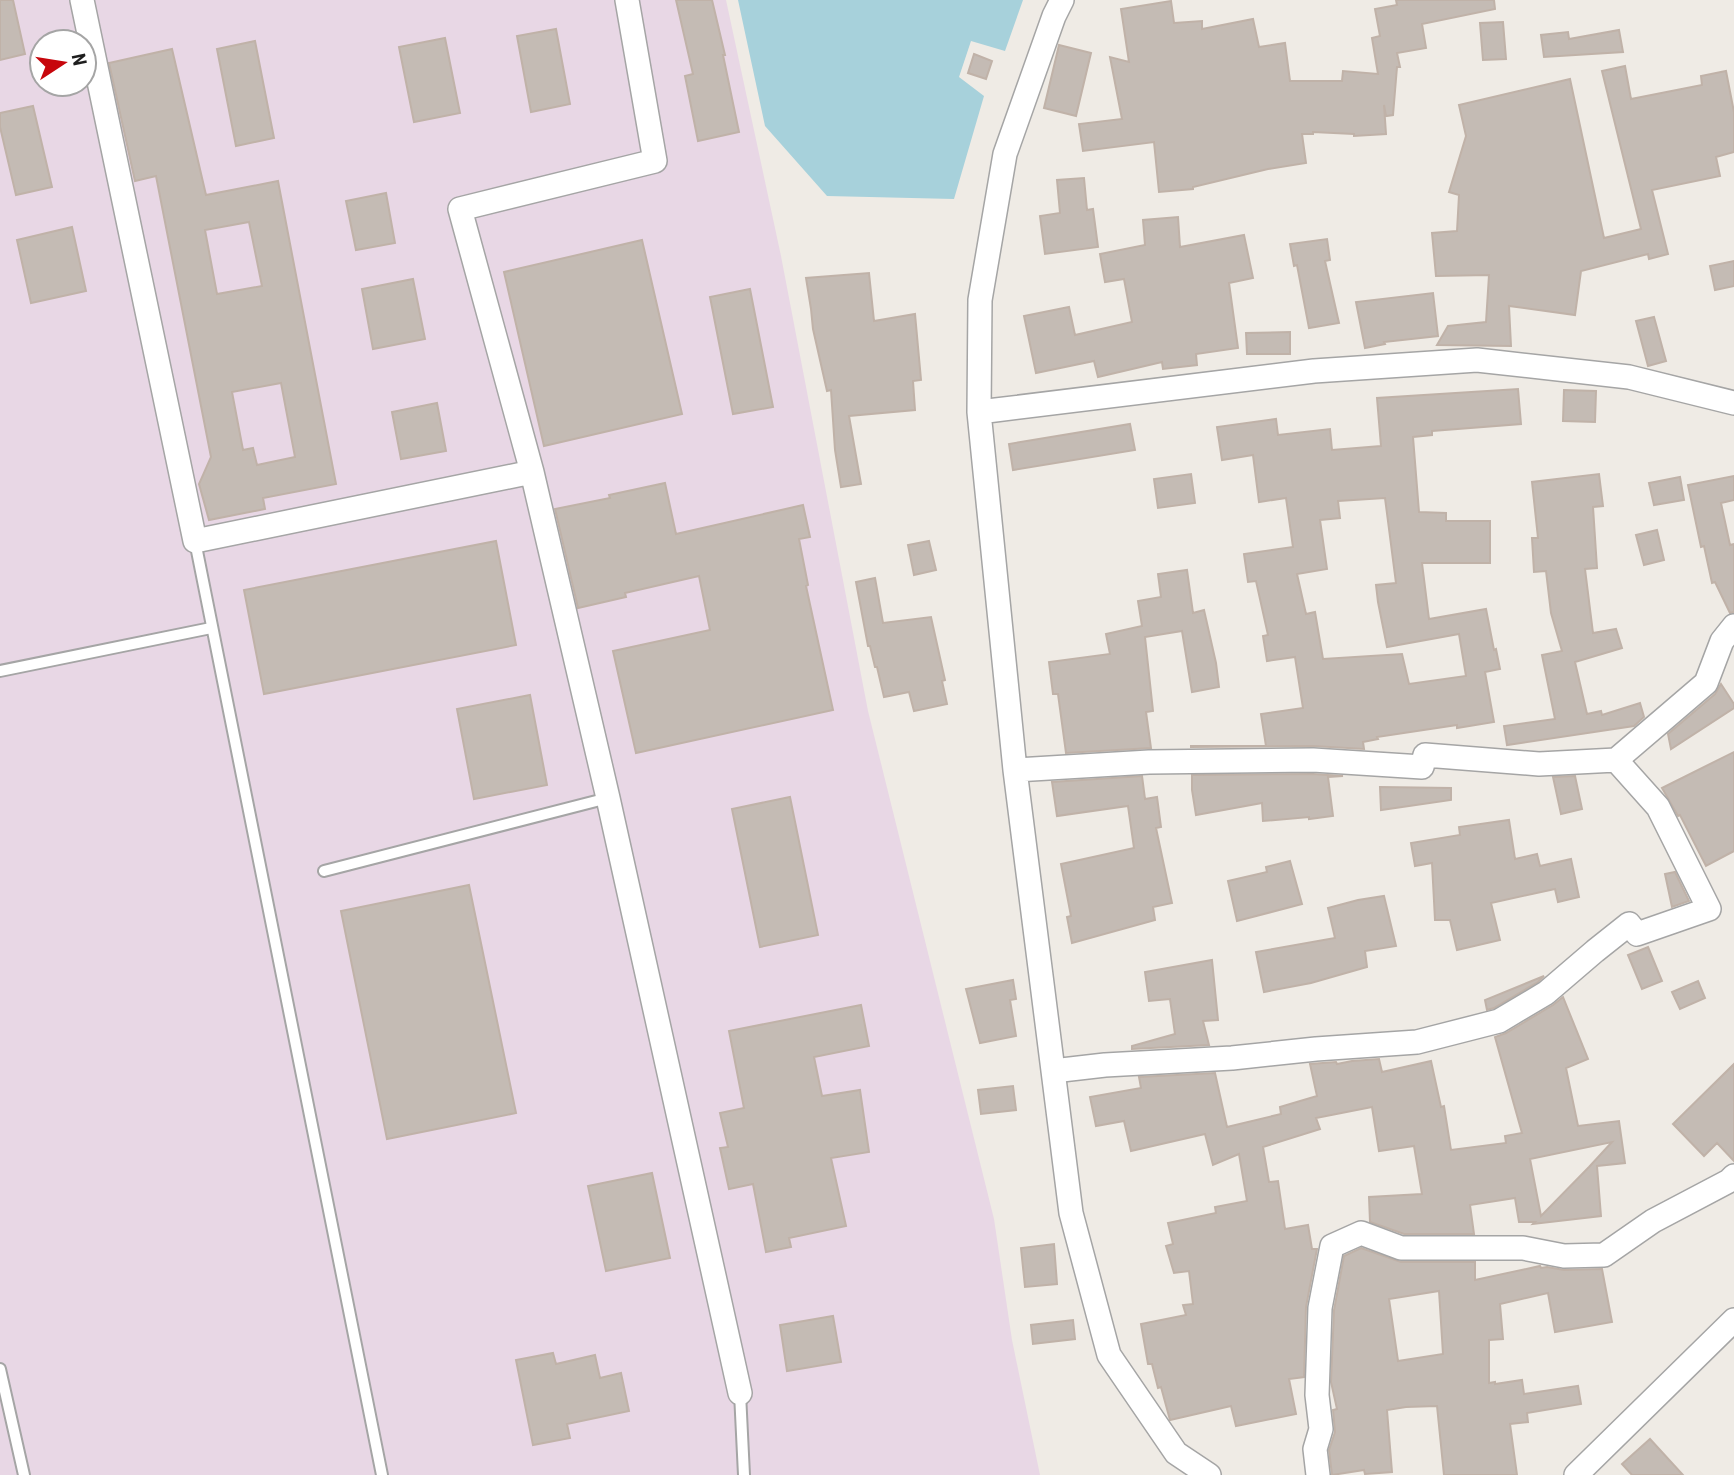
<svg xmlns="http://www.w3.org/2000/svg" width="1734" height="1475" font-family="'Roboto Condensed',sans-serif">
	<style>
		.industrial { fill: #e8d7e5; fill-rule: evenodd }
		.water { fill: #a7d1db }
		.building { fill: #c4bbb4; stroke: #c0b2a8; stroke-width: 2; fill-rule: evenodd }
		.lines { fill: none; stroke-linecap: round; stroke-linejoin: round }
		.lane-casing { stroke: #a5a5a5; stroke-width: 14 }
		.street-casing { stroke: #a5a5a5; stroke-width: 26 }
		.lane { stroke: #fff; stroke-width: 10 }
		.street { stroke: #fff; stroke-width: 23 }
	</style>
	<rect width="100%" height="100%" fill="#efebe5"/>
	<path class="industrial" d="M 0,0 L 726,0 L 781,256 L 868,711 L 994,1219 L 1012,1340 L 1040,1475 L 0,1475 ZM 42,42 L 84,42 L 84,84 L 42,84 Z"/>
	<path class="water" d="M 738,0 L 1023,0 L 1005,51 L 971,41 L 959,77 L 984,96 L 954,199 L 827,196 L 765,126 Z"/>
	<path class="building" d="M 0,0 L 13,0 L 25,54 L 0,60 Z
		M 676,0 L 712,0 L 725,55 L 723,55 L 739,132 L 698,141 L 685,76 L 693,74 Z
		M 1396,0 L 1494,0 L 1495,9 L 1422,24 L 1426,48 L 1397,53 L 1400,67 L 1397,67 L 1393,115 L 1386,116 L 1384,105 L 1386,134 L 1354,136 L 1354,134 L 1313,132 L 1313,134 L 1302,134 L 1306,163 L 1268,169 L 1193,187 L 1193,189 L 1159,192 L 1154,142 L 1083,151 L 1079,124 L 1122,119 L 1110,57 L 1129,62 L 1121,9 L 1171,1 L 1174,23 L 1202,21 L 1202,29 L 1253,19 L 1259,47 L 1285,43 L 1290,81 L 1342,81 L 1343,71 L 1378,74 L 1372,38 L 1380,36 L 1375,9 L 1397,5 Z
		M 1503,22 L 1506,59 L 1483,60 L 1480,23 Z
		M 556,29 L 570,104 L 531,112 L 517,36 Z
		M 1619,30 L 1623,52 L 1544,57 L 1541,35 L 1568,32 L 1569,39 Z
		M 445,38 L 460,113 L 414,122 L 399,47 Z
		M 255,41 L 274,138 L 236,146 L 217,49 Z
		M 1059,45 L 1091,53 L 1076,116 L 1044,108 Z
		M 172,49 L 206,195 L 278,181 L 336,484 L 263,498 L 265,509 L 209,520 L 199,484 L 211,457 L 156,176 L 135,181 L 109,63 ZM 249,222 L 262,286 L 217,294 L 205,230 ZM 281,383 L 295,457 L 257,465 L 253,448 L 243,450 L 232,392 Z
		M 974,54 L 992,61 L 986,79 L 968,73 Z
		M 1625,66 L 1631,99 L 1702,85 L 1701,76 L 1726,71 L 1734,112 L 1734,152 L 1716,157 L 1720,176 L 1652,190 L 1668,254 L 1649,259 L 1648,254 L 1581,271 L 1575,315 L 1509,306 L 1511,346 L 1437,345 L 1448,326 L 1486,322 L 1489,275 L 1436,276 L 1432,233 L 1457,231 L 1459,195 L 1449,192 L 1466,136 L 1459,105 L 1570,79 L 1604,238 L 1641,229 L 1602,71 Z
		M 33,106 L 52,187 L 16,195 L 0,127 L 0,113 Z
		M 1084,178 L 1087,210 L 1093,209 L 1098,247 L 1045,254 L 1040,216 L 1060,213 L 1057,180 Z
		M 386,193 L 395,243 L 356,250 L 346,201 Z
		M 1178,217 L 1180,247 L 1244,235 L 1253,278 L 1229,283 L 1238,348 L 1196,354 L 1197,365 L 1163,369 L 1162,362 L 1098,377 L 1094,361 L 1036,373 L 1024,316 L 1069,307 L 1075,335 L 1132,322 L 1124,279 L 1105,282 L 1100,254 L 1145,245 L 1143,220 Z
		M 72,227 L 86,291 L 31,303 L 17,240 Z
		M 1327,239 L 1330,260 L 1325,261 L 1339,323 L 1309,328 L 1297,265 L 1294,266 L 1290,244 Z
		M 642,240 L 682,414 L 544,446 L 504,272 Z
		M 1734,261 L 1734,286 L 1715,290 L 1710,266 Z
		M 869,273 L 874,321 L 915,314 L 921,380 L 913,381 L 915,410 L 849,416 L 861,484 L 841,487 L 835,450 L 831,390 L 827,391 L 813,329 L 811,309 L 806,278 Z
		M 413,279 L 425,339 L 373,349 L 362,289 Z
		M 750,289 L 773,407 L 733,414 L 710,297 Z
		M 1433,293 L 1438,336 L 1384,342 L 1385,344 L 1365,348 L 1356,302 Z
		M 1654,317 L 1666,361 L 1648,366 L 1636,321 Z
		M 1290,332 L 1290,354 L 1247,354 L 1246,333 Z
		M 1518,389 L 1521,424 L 1432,431 L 1432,435 L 1413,437 L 1419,512 L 1446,513 L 1446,521 L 1490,521 L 1490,563 L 1422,563 L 1429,619 L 1486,609 L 1494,650 L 1496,649 L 1500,669 L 1485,672 L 1494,722 L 1457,728 L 1457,725 L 1377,737 L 1378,739 L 1363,742 L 1364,749 L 1313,746 L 1191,747 L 1191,746 L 1266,746 L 1261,714 L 1303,708 L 1295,657 L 1267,661 L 1263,636 L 1268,635 L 1256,581 L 1248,582 L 1244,554 L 1293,547 L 1286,498 L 1259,502 L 1253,455 L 1222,460 L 1217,427 L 1276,419 L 1278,435 L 1330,429 L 1332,450 L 1381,446 L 1377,398 ZM 1385,498 L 1396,583 L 1376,585 L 1378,602 L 1387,647 L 1459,634 L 1466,676 L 1409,684 L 1402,654 L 1323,659 L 1315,612 L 1306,614 L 1297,574 L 1327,569 L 1320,520 L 1340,518 L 1338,501 Z
		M 1564,390 L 1596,391 L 1595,422 L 1563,421 Z
		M 437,403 L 446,451 L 401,459 L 392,412 Z
		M 1130,424 L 1135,450 L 1013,470 L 1009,444 Z
		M 1191,474 L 1195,503 L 1158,508 L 1154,479 Z
		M 1599,474 L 1603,506 L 1593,507 L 1597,568 L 1585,569 L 1593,633 L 1616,629 L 1622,648 L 1575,662 L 1587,714 L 1601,711 L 1602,715 L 1640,703 L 1644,717 L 1634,726 L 1507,745 L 1504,726 L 1555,719 L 1542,655 L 1562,651 L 1551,613 L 1546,571 L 1534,572 L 1532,538 L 1538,538 L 1532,482 Z
		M 1734,476 L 1734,500 L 1721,503 L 1730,545 L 1734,544 L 1734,612 L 1730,613 L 1715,582 L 1712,583 L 1704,546 L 1701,547 L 1688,485 Z
		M 1680,477 L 1684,500 L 1654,505 L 1649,483 Z
		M 665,483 L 676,534 L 803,505 L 810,537 L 799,539 L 808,585 L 806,586 L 833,710 L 636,753 L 613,651 L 710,630 L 699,576 L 625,593 L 626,597 L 578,608 L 555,509 L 610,498 L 609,495 Z
		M 1657,530 L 1664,560 L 1644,565 L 1636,535 Z
		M 496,541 L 516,645 L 264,694 L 244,590 Z
		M 929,541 L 936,570 L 914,575 L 908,545 Z
		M 1187,570 L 1193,613 L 1204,610 L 1216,663 L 1219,687 L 1192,692 L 1182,631 L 1145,637 L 1153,711 L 1146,712 L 1151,748 L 1066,753 L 1058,694 L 1053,694 L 1049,662 L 1110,654 L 1106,634 L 1142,626 L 1138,601 L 1161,597 L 1158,574 Z
		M 875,578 L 883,623 L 931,617 L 945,680 L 942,681 L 947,704 L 914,711 L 909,692 L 884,697 L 877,667 L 875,667 L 870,646 L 868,646 L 856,582 Z
		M 1721,684 L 1734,704 L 1734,708 L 1671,749 L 1668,734 L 1715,694 Z
		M 530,695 L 547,785 L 474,799 L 457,709 Z
		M 1734,752 L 1734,851 L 1706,866 L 1680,815 L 1678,816 L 1662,788 Z
		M 1313,774 L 1343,776 L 1328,777 L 1333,816 L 1309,819 L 1309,817 L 1263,821 L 1262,803 L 1196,815 L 1192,790 L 1192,775 Z
		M 1142,776 L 1145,799 L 1157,797 L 1161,827 L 1156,828 L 1172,903 L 1153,907 L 1155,920 L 1072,943 L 1067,917 L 1071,916 L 1061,864 L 1134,848 L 1128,806 L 1057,816 L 1052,782 Z
		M 1575,776 L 1582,809 L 1561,814 L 1553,777 Z
		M 1380,787 L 1451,788 L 1451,800 L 1381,810 Z
		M 790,797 L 818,935 L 760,947 L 732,809 Z
		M 1509,820 L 1515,859 L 1537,854 L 1540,866 L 1571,859 L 1579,897 L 1558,902 L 1555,889 L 1491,903 L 1500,940 L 1457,950 L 1450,920 L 1435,920 L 1432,863 L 1415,866 L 1411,843 L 1460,835 L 1459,827 Z
		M 1290,861 L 1302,904 L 1237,921 L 1228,881 L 1267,872 L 1266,867 Z
		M 1675,872 L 1689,901 L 1672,907 L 1665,874 Z
		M 469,885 L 516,1113 L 387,1139 L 341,911 Z
		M 1384,896 L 1396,946 L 1365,951 L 1367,967 L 1311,983 L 1264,992 L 1256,952 L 1335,938 L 1328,908 L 1358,900 Z
		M 1648,947 L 1662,981 L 1642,989 L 1628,955 Z
		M 1212,960 L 1218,1020 L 1203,1021 L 1209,1045 L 1132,1049 L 1132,1046 L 1175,1034 L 1170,999 L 1149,1001 L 1145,972 Z
		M 1544,976 L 1538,982 L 1494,1008 L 1487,1010 L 1485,1000 Z
		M 1013,980 L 1016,999 L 1010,1000 L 1016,1036 L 980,1043 L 966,989 Z
		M 1698,981 L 1705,998 L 1680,1009 L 1672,992 Z
		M 1563,997 L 1588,1059 L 1566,1068 L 1578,1126 L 1619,1121 L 1625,1163 L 1597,1166 L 1601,1216 L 1533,1224 L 1535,1222 L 1519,1222 L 1515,1198 L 1470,1205 L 1474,1234 L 1404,1234 L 1370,1222 L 1369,1197 L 1422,1194 L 1414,1146 L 1379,1151 L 1372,1107 L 1316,1118 L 1320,1129 L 1263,1147 L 1269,1182 L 1278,1181 L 1285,1229 L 1308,1225 L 1312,1249 L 1317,1249 L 1306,1307 L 1304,1377 L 1289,1379 L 1296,1414 L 1236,1426 L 1231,1406 L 1170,1420 L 1161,1387 L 1158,1388 L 1152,1364 L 1148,1364 L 1141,1324 L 1186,1315 L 1183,1305 L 1193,1304 L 1189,1271 L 1174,1273 L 1166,1246 L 1173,1244 L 1168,1223 L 1216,1213 L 1215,1207 L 1247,1201 L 1239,1154 L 1213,1165 L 1205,1134 L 1131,1151 L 1124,1121 L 1096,1126 L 1090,1097 L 1141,1088 L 1139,1077 L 1215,1073 L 1227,1127 L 1281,1114 L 1280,1107 L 1317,1096 L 1310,1064 L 1336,1062 L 1337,1064 L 1352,1061 L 1379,1059 L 1382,1072 L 1431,1061 L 1441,1107 L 1444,1106 L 1451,1150 L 1506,1143 L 1505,1136 L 1522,1133 L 1495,1037 L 1506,1033 L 1553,1005 ZM 1612,1142 L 1589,1167 L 1541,1216 L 1530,1159 Z
		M 861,1005 L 869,1046 L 814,1057 L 822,1096 L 860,1090 L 869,1152 L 831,1158 L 846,1226 L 789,1238 L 791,1247 L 766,1252 L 753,1184 L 729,1189 L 720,1148 L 728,1147 L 720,1113 L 744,1108 L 729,1031 Z
		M 1734,1064 L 1734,1161 L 1717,1143 L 1704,1156 L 1673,1124 Z
		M 1013,1086 L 1016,1110 L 981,1114 L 978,1090 Z
		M 652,1173 L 670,1258 L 606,1271 L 588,1186 Z
		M 1054,1244 L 1057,1284 L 1025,1287 L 1021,1248 Z
		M 1361,1248 L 1401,1262 L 1475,1262 L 1475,1280 L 1540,1266 L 1541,1268 L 1547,1267 L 1564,1270 L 1602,1269 L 1612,1322 L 1555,1332 L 1548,1293 L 1500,1304 L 1503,1339 L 1489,1340 L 1489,1383 L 1495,1382 L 1495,1384 L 1522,1380 L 1524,1394 L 1578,1386 L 1581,1404 L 1527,1413 L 1528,1422 L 1510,1424 L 1517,1475 L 1444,1475 L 1437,1406 L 1406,1407 L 1387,1410 L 1392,1472 L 1365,1474 L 1364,1470 L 1332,1475 L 1329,1450 L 1335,1432 L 1333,1410 L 1337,1409 L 1331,1382 L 1334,1310 L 1344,1256 ZM 1439,1291 L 1443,1354 L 1398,1361 L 1389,1299 Z
		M 833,1316 L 841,1362 L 787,1371 L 780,1325 Z
		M 1073,1320 L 1075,1339 L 1033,1344 L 1031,1325 Z
		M 553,1353 L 556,1364 L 595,1355 L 600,1378 L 621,1373 L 629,1411 L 567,1424 L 570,1438 L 533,1445 L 516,1360 Z
		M 1650,1439 L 1683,1475 L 1632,1475 L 1622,1464 Z"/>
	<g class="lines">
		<g class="lane-casing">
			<path id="lane" d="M 195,541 L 382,1475
				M 0,671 L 211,628
				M 324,871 L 608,798
				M 0,1369 L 24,1475
				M 740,1393 L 744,1475"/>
		</g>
		<g class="street-casing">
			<path id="street" d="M 82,0 L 195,541 L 532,472
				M 627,0 L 655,161 L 460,209 L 532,472 L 608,798 L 740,1393
				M 1062,0 L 1054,16 L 1005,154 L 980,300 L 979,412 L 1015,770 L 1071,1213 L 1109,1355 L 1176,1453 L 1209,1475
				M 979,412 L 1314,371 L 1477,360 L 1629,377 L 1734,403
				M 1015,770 L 1149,762 L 1313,760 L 1422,767 L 1425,755 L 1539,764 L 1616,760
				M 1053,1071 L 1105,1065 L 1232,1058 L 1316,1049 L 1417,1042 L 1499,1021 L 1546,993 L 1595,951 L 1629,924 L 1637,934 L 1709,909 L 1658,807 L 1616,760 L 1706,683 L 1722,641 L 1734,626
				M 1318,1475 L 1315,1449 L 1321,1429 L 1317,1395 L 1320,1308 L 1332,1246 L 1361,1233 L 1401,1248 L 1523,1248 L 1564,1256 L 1604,1255 L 1653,1221 L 1729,1181 L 1734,1176
				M 1576,1475 L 1734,1320"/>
		</g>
		<use href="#lane" class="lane"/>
		<use href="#street" class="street"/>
	</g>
	<g transform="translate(63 63) rotate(78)"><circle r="33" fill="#ffffff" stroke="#a5a5a5" stroke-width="2"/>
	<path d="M0-5L12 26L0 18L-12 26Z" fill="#c7060c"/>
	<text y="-10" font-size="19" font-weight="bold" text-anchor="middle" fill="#1e1e1e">N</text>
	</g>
</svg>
